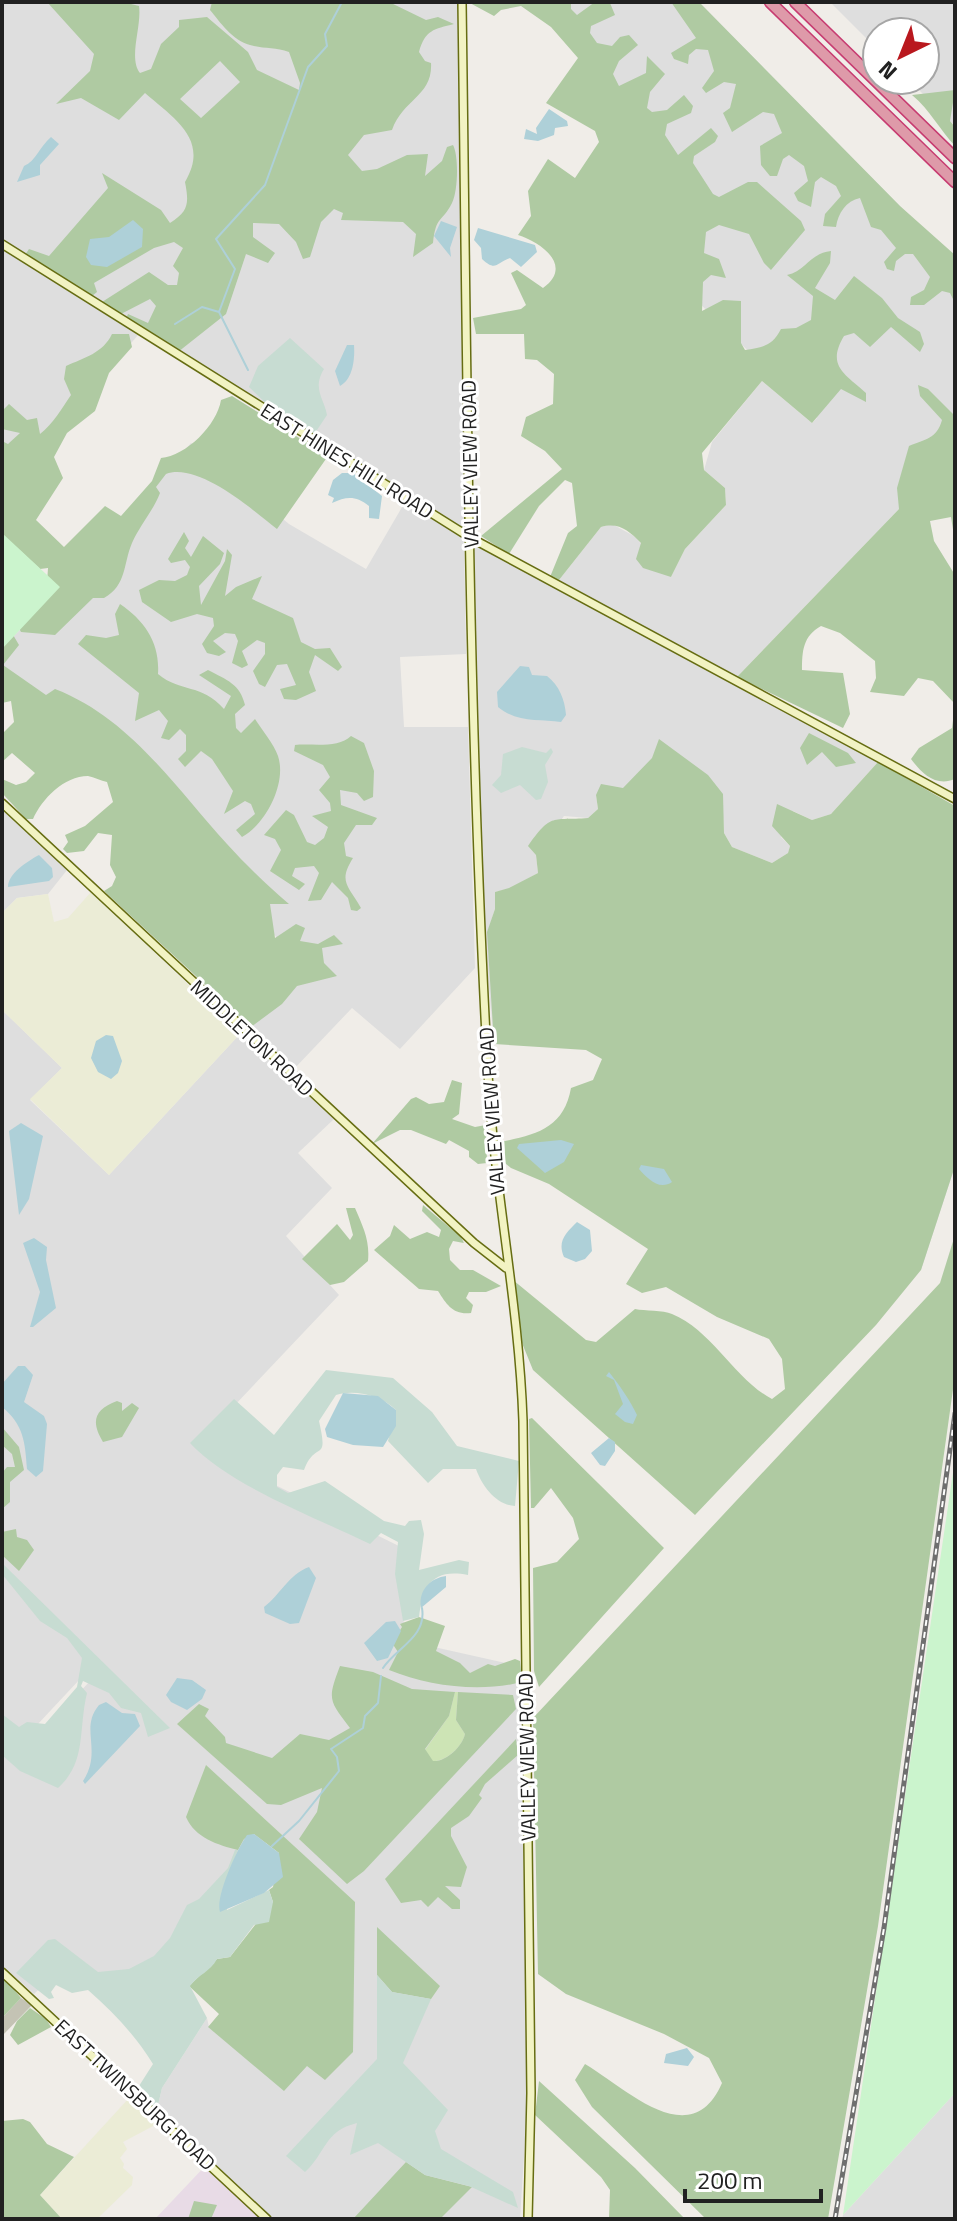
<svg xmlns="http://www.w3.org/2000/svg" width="957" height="2221" font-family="'Titillium Web',sans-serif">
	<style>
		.residential { fill: #dedede; fill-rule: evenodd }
		.industrial { fill: #e8dbe6 }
		.construction { fill: #c4c3b4 }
		.farmland { fill: #ebecd6 }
		.grass { fill: #cde4b5 }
		.forest { fill: #afcaa2; fill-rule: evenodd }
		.wetland { fill: #c7dcd2 }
		.park { fill: #cbf4cd }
		.water { fill: #aed0d8 }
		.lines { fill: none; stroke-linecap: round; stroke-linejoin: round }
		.stream { stroke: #aed0d8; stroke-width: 2 }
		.secondary-casing { stroke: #666d12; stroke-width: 10 }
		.highway-casing { stroke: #c73c71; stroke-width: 13 }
		.secondary { stroke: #f2f3c3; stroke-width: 7 }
		.highway { stroke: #de9aa9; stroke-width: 10 }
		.rail-casing { stroke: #6f6f6f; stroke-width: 5 }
		.rail { stroke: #fff; stroke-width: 2; stroke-dasharray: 6; stroke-linecap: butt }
		.labels { text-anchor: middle; stroke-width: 6; stroke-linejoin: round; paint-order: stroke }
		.street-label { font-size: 20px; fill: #212121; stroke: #fff }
	</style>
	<rect width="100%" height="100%" fill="#f0ede8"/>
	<path class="residential" d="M 2,2 L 462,2 L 471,538 L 2,244 Z
		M 534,2 L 699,2 L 955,262 L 955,429 L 900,500 L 899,509 L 737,677 L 559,580 L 601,527 L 612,524 L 634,536 L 671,577 L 685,549 L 726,505 L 725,488 L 704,470 L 712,442 L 762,381 L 812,423 L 817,418 L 657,262 L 710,201 Z
		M 830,2 L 955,2 L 955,126 L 909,80 L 925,80 L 925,32 L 877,32 L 877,49 Z
		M 2,248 L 138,335 L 53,435 L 2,508 Z
		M 191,443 L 289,524 L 366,569 L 405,502 L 464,538 L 466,654 L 400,657 L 404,727 L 468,727 L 475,968 L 400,1049 L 352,1008 L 293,1070 L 246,1025 L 303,962 L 2,680 L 2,648 L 91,557 Z
		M 474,542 L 878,762 L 831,814 L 812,820 L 793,811 L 781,837 L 790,846 L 788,853 L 772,863 L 732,847 L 724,833 L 723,816 L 702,836 L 955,1166 L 921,1270 L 607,1044 L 494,1044 L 484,932 ZM 622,789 L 488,930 L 495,909 L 495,892 L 509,889 L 538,873 L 536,855 L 564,816 L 588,818 L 598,809 L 596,795 Z
		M 2,810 L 67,870 L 48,894 L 17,898 L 2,913 Z
		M 2,1010 L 62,1068 L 30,1100 L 109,1175 L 240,1034 L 334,1119 L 298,1153 L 332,1188 L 286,1236 L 339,1295 L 196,1446 L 405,1549 L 403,1621 L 434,1647 L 519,1666 L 528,2092 L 520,2219 L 273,2219 L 153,2107 L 158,2105 L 162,2088 L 207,2018 L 209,2027 L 284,2090 L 343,1893 L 276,1831 L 119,2004 L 68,1961 L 34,1994 L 2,1965 L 2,1751 L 15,1762 L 102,1668 L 95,1663 L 23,1740 L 2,1717 Z
		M 955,2093 L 955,2219 L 842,2219 L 843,2215 Z"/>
	<path class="industrial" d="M 208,2163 L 267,2219 L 155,2219 Z"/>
	<path class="construction" d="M 21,1998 L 32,2005 L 2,2036 L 2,2018 Z"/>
	<path class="farmland" d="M 91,892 L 240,1034 L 109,1175 L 30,1099 L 62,1068 L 2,1010 L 2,913 L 17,898 L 48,894 L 54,922 L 68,918 Z
		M 130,2097 L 157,2124 L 123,2142 L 127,2149 L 120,2158 L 124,2164 L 123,2168 L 133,2177 L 132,2185 L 97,2219 L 62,2219 L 40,2195 Z"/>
	<path class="grass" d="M 455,1692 L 458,1692 L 456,1720 L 465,1734 C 462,1747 446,1762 432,1761 L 425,1750 L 449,1716 Z"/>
	<path class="forest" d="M 47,2 L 123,2 L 139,6 C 142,26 128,58 140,73 L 151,69 L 161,44 L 179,27 L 179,20 L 207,17 L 248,52 L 257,70 L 299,90 L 300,83 L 289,52 C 275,47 263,49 250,45 C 233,41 220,22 210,10 L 212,2 L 389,2 L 426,20 L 438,17 L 454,24 C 434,29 425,30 419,52 L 425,61 L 431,63 C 433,96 403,99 392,130 L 364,135 L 348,155 L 362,171 L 377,169 L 407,155 L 428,154 L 425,176 L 442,161 L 447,147 L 453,145 C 459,156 458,191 452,203 C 442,223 436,215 433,243 L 413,257 L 416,234 L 403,222 L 341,220 L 343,213 L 334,209 L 321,222 L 310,257 L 303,259 L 296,242 L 279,224 L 253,223 L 253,237 L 275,253 L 268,263 L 246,254 L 226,314 L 178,352 L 126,319 L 128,314 L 148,323 L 156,306 L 150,299 L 121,314 L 102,302 L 149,272 L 168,285 L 177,285 L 179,273 L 173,266 L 183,248 L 174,242 L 154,248 L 94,283 L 97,292 L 92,296 L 25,255 L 29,249 L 49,256 L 108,188 L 102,173 L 161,210 L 170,223 C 189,211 189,203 185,182 C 210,140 175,119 145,93 L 119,120 L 81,98 L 56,104 L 90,71 L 94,54 ZM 220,61 L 240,82 L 201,118 L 180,99 Z
		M 468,2 L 571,2 L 571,9 L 577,15 L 595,2 L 610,3 L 615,15 L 591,26 L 590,33 L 597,43 L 612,46 L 620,37 L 629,35 L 638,45 L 619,61 L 613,74 L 619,86 L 646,73 L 647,56 L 665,74 L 650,92 L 647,108 L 652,112 L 667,110 L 684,95 L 693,106 L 691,113 L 667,124 L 665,135 L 678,155 L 711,128 L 718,136 L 715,142 L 694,156 L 693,163 L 713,194 L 719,197 L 748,182 L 757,182 L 801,221 L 805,230 L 771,270 L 764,263 L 749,234 L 719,225 L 706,232 L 704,253 L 719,259 L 726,278 L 711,275 L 703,282 L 702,311 L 723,300 L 741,301 L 741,343 L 745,350 C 764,347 772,346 781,329 L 796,328 L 811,320 L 813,296 L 787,275 C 806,271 810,253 831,251 L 830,263 L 815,288 L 835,300 L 854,276 L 882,298 L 898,318 L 920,332 L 924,344 L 920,352 L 891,327 L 870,347 L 854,333 L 844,336 C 826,366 845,374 866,393 L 866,402 L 841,389 L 812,423 L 762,381 L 702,453 L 704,470 L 725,488 L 726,505 L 685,549 L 671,577 L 643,568 L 636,559 L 641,543 C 629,531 619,522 601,527 L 559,580 L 550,577 L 568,533 L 577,526 L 572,483 L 565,480 L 539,506 L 509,554 L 481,536 L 562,469 L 545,451 L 521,436 L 526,417 L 553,404 L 554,374 L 537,360 L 525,359 L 524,334 L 476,334 L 473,318 L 521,309 L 526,305 L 511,273 L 517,270 L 543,288 C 574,266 541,242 518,235 L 531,216 L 528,191 L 548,159 L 575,178 L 599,142 L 595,131 L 546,103 L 578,58 L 551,27 L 521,6 L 501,10 L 494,16 Z
		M 671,2 L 699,2 L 900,206 L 955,255 L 955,303 L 950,293 L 942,291 L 924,305 L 910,305 L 911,297 L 924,290 L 930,277 L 913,254 L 905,254 L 896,261 L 894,271 L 887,269 L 884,262 L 896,248 L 881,230 L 871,227 L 860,198 C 846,201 838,213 836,227 L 823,226 L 825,214 L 841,196 L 836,186 L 821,177 L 815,182 L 811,207 L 798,201 L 794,193 L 808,181 L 804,166 L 789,155 L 783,159 L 777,176 L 770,176 L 761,165 L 760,146 L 782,133 L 774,114 L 763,112 L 732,132 L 723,113 L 730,108 L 736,84 L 724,82 L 706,93 L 702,88 L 714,71 L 708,50 L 696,49 L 689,55 L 688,64 L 674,59 L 671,53 L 696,38 Z
		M 955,90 L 950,121 L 955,127 L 955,146 C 939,129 931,111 912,95 Z
		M 112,334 L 129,334 L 132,347 L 109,373 L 95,411 L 67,433 L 54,457 L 63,478 L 36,520 L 64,547 L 105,506 L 121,516 L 152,481 L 161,458 C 186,456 217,425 221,400 L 232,396 L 328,456 L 277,529 C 253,510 198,462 166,474 L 156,487 L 160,493 C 153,511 140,525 132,543 C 123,564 127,585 104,598 L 93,598 L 55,635 L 21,632 L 16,622 L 47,583 L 48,568 L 40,569 L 15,546 L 2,564 L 2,441 L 8,444 L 20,433 L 2,429 L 2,411 L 9,404 L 27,420 L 37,418 L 40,434 C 53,424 62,408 71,395 L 64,379 L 66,366 C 84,358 103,353 112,334 Z
		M 918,385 L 928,389 L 955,416 L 955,542 L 951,517 L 930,521 L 934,541 L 955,575 L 955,779 C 936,787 922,774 911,759 L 919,748 L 952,728 L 955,704 L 933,681 L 918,678 L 904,696 L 870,692 L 876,678 L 875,661 L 840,633 L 821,626 C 803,636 802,651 802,670 L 843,673 L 850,714 L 843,728 L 737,677 L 899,509 L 897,488 L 909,446 C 925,439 937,439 942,420 L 920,396 Z
		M 184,532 L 189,541 L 185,548 L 191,557 L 203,536 L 224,553 L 220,564 L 199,586 L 201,605 L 225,561 L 227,549 L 232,555 L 225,596 L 236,587 L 262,576 L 252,599 L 293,618 L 301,642 L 315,649 L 330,648 L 342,667 L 338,671 L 315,655 L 309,672 L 316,691 L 296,700 L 284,699 L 280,689 L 296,685 L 287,664 L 277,665 L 265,687 L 259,684 L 253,671 L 265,654 L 265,643 L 257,640 L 242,651 L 248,665 L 242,668 L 232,663 L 238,641 L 235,634 L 225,633 L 213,641 L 226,652 L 219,656 L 207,653 L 202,644 L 214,626 L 213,618 L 197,614 L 171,622 L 142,602 L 139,590 L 159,580 L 175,581 L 187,575 L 190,567 L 185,560 L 171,563 L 168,559 Z
		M 120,604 C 145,621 160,643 158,674 C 181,693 201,683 224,709 L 231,696 L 199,675 L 208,670 C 227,680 240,684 245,705 L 235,714 L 236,728 L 241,733 L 255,719 C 262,730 274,744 278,756 C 287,783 266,824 242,837 L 236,830 L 255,814 L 251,804 L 245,801 L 224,814 L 233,791 L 212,759 L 201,751 L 185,767 L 178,759 L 186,751 L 186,735 L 180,729 L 169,740 L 161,738 L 168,721 L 159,710 L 135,721 L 139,693 L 78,644 L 86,635 L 106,638 L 119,635 L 115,614 Z
		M 2,630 L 12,633 L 19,645 L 3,665 L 46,695 L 55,689 C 130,718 175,787 227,844 C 246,865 267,885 289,904 L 270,904 L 275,938 L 296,924 L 305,928 L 300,941 L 318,944 L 334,935 L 343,944 L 322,948 L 324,963 L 337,976 L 297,986 L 282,1004 L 251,1027 L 104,891 L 112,886 L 116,877 L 110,865 L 112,835 L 98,833 L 84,851 L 67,853 L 63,849 L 68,842 L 65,835 L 85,826 L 113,802 L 107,782 C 101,781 94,777 88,776 C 64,776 42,799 33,819 L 26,819 L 2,793 L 2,779 L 16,785 L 26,782 L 35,773 L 12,753 L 2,762 L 2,734 L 14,722 L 11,701 L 2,703 Z
		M 809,733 L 848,753 L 856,763 L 836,767 L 822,752 L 807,765 L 800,748 Z
		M 351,736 L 364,743 L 374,771 L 373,797 L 364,801 L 357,793 L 340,790 L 341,805 L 377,818 L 372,825 L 356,825 L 344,843 L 346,856 L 353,858 C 338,882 348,885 361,908 L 357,911 L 351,910 L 348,898 L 332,882 L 321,900 L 308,901 L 319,873 L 314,866 L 295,868 L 292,876 L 305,884 L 299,890 L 270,871 L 281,850 L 275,839 L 264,835 L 286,810 L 294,815 L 307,842 L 315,845 L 324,838 L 328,827 L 312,816 L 331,811 L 330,803 L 319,790 L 330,777 L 323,765 L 294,751 L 295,745 C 311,743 338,749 351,736 Z
		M 659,739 L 708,775 L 723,794 L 724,833 L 732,847 L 772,863 L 788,853 L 790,846 L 772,826 L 777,804 L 812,820 L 831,814 L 878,762 L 955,806 L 955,1166 L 921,1270 L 876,1325 L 695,1515 L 533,1370 L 522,1343 L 513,1280 L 586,1340 L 596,1342 L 635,1309 C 645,1311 663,1310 672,1314 C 713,1331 734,1379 772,1399 L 785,1389 L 782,1359 L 769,1339 L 717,1317 L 666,1287 L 642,1293 L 626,1284 L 648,1249 L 549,1184 L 511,1168 L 500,1159 L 500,1142 C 536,1135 564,1128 571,1088 L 593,1080 L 602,1059 L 586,1050 L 494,1044 L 487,932 L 495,909 L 495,892 L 509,888 L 538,873 L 536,855 L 528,846 C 552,812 552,821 588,818 L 598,809 L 596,795 L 601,784 L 623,788 L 652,758 Z
		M 452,1080 L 462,1083 L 459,1114 L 452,1119 L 475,1127 L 486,1125 L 487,1163 L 478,1164 L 469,1157 L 469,1151 L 449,1140 L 446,1144 L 411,1130 L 400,1130 L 372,1144 L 411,1099 L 416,1097 L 429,1104 L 444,1102 Z
		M 423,1205 L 461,1237 L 464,1243 L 453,1241 L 449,1249 L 450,1260 L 460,1270 L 473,1270 L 501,1286 L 486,1292 L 469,1292 L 466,1298 L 473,1305 L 471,1313 C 453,1315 447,1305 438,1291 L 419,1289 L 374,1250 L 390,1236 L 394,1225 L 410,1239 L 427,1232 L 439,1237 L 441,1230 L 422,1211 Z
		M 346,1208 L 355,1208 C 363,1227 370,1240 368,1261 L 344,1282 L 330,1285 L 302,1259 L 337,1224 L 350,1240 L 353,1235 Z
		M 955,1235 L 955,1375 L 878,1926 L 828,2219 L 706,2219 L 592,2107 L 575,2080 L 585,2064 C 627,2089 691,2154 722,2083 L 709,2058 L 664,2034 L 566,1994 L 538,1974 L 533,1718 L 940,1283 Z
		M 117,1401 L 122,1403 L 122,1411 L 132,1403 L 139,1408 L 122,1437 L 103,1442 C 90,1421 95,1409 117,1401 Z
		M 532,1418 L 664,1548 L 539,1687 L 534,1671 L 533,1568 L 557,1562 L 579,1539 L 573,1518 L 551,1488 L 534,1508 L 531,1508 L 529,1419 Z
		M 2,1427 L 19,1447 L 24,1470 L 10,1482 L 10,1502 L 2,1509 L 2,1473 L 7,1467 L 15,1467 L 12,1454 L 2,1445 Z
		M 16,1529 L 17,1537 L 27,1540 L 34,1550 L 19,1571 L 2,1555 L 2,1532 Z
		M 419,1617 L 445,1626 L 436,1651 L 460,1663 L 470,1673 L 488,1664 L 495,1666 L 515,1659 L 520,1661 L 522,1682 C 479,1693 429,1686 389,1670 L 398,1652 L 392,1643 L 402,1627 L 400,1624 Z
		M 340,1666 L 373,1672 L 412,1689 L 455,1692 L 449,1716 L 425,1749 L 433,1761 C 446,1762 462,1747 465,1734 L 456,1720 L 458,1692 L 513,1695 L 516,1709 L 364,1871 L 347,1884 L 299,1839 L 317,1812 L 322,1788 L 281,1805 L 267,1804 L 177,1724 L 199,1704 L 209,1709 L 205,1716 L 225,1737 L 226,1743 L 272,1758 L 300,1734 L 329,1740 L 350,1728 C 329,1700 327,1700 340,1666 Z
		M 516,1739 L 518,1755 L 485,1784 L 479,1795 L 482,1798 L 469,1816 L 451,1828 L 451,1836 L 467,1867 L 461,1887 L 445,1886 L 460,1900 L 460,1909 L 452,1909 L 438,1897 L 428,1907 L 421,1900 L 401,1903 L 385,1879 Z
		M 206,1765 L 355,1902 L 353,2052 L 325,2080 L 307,2066 L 284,2091 L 208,2027 L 219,2014 L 189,1986 L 217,1959 L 230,1957 L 273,1902 L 269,1890 L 273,1887 L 279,1853 L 254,1834 L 244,1839 L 238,1850 C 218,1845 195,1838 186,1817 Z
		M 377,1927 L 440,1986 L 431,1999 L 392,1992 L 377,1975 Z
		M 2,1975 L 21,1998 L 2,2018 Z
		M 30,2008 L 46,2019 L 51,2027 L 18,2045 L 10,2035 L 17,2021 Z
		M 539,2081 L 635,2168 L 685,2219 L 609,2219 L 610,2190 L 601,2177 L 535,2115 Z
		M 23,2119 L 30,2122 L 47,2144 L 74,2157 L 40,2195 L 62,2219 L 2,2219 L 2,2121 Z
		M 406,2162 L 425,2175 L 472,2187 L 440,2219 L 353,2219 Z
		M 194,2201 L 217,2205 L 211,2219 L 188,2219 Z"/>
	<path class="wetland" d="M 290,338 L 324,369 C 312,389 324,398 327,415 L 313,436 L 275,412 L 249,387 L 258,366 Z
		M 522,747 L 546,753 L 551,748 L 553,752 L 545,765 L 548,782 L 541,799 L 536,800 L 520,785 L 501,793 L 492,785 L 501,775 L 503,754 Z
		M 326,1370 L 393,1378 L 432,1412 L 457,1446 L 519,1461 L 515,1506 C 496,1505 482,1486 476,1469 L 443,1469 L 428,1483 L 388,1441 L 396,1410 C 382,1396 356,1389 336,1395 L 319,1421 C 329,1465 316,1439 304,1470 L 283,1467 L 277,1475 L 277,1487 L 288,1493 L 325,1481 L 384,1521 L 405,1526 L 409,1521 L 421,1520 L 424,1534 L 419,1570 L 459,1560 L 469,1562 L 468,1575 C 431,1568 423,1587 419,1617 L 403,1621 L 395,1574 L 398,1542 L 381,1533 L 370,1544 C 315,1517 230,1486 190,1443 L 234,1399 L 274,1435 Z
		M 2,1563 L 170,1728 L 148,1737 L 141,1713 L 121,1708 L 109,1693 L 83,1681 L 81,1686 L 87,1693 C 78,1730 87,1762 58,1788 L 20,1771 L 2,1755 L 2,1714 L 19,1727 L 27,1722 L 45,1724 L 77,1687 L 82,1658 L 67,1638 L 40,1621 L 2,1574 Z
		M 235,1850 L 238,1850 L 225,1883 L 227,1910 L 269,1890 L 273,1902 L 269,1922 L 254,1925 L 230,1957 L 217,1959 C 210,1972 199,1974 190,1986 L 207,2018 L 162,2088 L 158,2105 L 153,2107 L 139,2086 L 153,2064 C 135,2035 114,2013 88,1990 L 72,1993 L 56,1985 L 51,1992 L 54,1998 L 49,1999 L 16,1973 L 48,1940 L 55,1939 L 98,1972 L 129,1969 L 154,1956 L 170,1938 L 187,1905 L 199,1899 L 228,1868 Z
		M 377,1975 L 392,1992 L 431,1999 L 403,2063 L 448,2110 L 435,2131 L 441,2149 L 513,2192 L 518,2208 L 469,2186 L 425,2175 L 378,2143 L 350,2155 L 357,2123 C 324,2131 326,2153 305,2172 L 286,2156 L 377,2059 Z"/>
	<path class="park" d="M 2,533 L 60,587 L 2,649 Z
		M 955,1459 L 955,2093 L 843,2215 Z"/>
	<path class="water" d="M 549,109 L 567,121 L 568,126 L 555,128 L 554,135 L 538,141 L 524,139 L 526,129 L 537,134 L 536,128 Z
		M 51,137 L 59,144 L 40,165 L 40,175 L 17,182 L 24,166 C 36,161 40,146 51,137 Z
		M 133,220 L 143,229 L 142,247 L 107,267 L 91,265 L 86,257 L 90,239 L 109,237 Z
		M 441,221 L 457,227 L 450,248 L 451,257 L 434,236 Z
		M 478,228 L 535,245 L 537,252 L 521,267 L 510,258 C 496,263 496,272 482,259 L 481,248 L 474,240 Z
		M 347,345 L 354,345 C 355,359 353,379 340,386 L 335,371 Z
		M 342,473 L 353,473 L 382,496 L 379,519 L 369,518 L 369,506 C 355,495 346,497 332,503 L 334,498 L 328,495 L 333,480 Z
		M 520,666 L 529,667 L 532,675 L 547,676 C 559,685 565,700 566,715 L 561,722 C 540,719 517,723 498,707 L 497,692 Z
		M 39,855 L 52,868 L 53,877 L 49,881 L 8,887 C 8,874 26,862 39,855 Z
		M 106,1035 L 113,1036 L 122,1061 L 118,1073 L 111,1079 L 98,1072 L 91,1058 L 96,1041 Z
		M 21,1123 L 43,1136 L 29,1199 L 19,1215 L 9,1131 Z
		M 561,1140 L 574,1144 L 564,1162 L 545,1173 L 517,1148 L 519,1144 Z
		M 641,1165 L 664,1169 L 672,1182 C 659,1191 647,1178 639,1169 Z
		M 577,1222 L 590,1230 L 592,1251 L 585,1259 L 576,1262 L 564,1257 C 557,1241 566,1233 577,1222 Z
		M 34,1238 L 47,1247 L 46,1260 L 56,1308 L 33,1327 L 30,1327 L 40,1292 L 23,1243 Z
		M 18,1366 L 25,1366 L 33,1375 L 24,1402 L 44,1416 L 47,1424 L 43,1471 L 36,1477 L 27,1469 C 25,1442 24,1425 2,1407 L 2,1384 Z
		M 609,1372 C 620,1386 630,1400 637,1415 L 633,1424 L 625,1422 L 615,1414 L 623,1404 L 614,1380 L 606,1376 Z
		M 343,1393 L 378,1396 L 396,1410 L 396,1426 L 383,1447 L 353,1445 L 327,1437 L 325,1429 Z
		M 609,1438 L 615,1442 L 615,1451 L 605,1466 L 600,1465 L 591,1453 Z
		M 309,1567 L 316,1578 L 299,1623 L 290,1624 L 265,1613 L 264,1607 C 281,1594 288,1575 309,1567 Z
		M 446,1576 L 446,1587 L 421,1608 C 418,1591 430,1578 446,1576 Z
		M 395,1621 L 401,1631 L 388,1658 L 377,1661 L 364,1643 L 386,1622 Z
		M 177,1678 L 192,1680 L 206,1690 L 202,1699 L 187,1710 L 171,1702 L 166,1695 Z
		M 106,1702 L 122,1713 L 135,1714 L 140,1726 L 85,1784 L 83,1781 C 103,1750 79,1729 99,1705 Z
		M 254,1834 L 279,1853 L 283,1877 L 264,1893 L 220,1912 C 215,1897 237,1849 247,1835 Z
		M 687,2048 L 694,2057 L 688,2066 L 664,2063 L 666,2054 Z"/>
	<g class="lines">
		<path class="stream" d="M 175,324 L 202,307 L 219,312
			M 248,370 L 219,312 L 235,269 L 216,239 L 265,185 L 308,67 L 327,46 L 325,34 L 342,2
			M 383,1668 C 396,1648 427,1637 422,1608
			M 272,1846 L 299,1821 L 339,1771 L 337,1757 L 331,1749 L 363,1728 L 365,1716 L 378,1703 L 381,1676"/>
		<g class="secondary-casing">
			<path id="secondary" d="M 462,2 C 467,359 468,716 488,1073 C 494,1189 519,1304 523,1421 L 531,2093 L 528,2219
				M 2,244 L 471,538 L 955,799
				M 2,803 L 474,1243 L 506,1268
				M 2,1972 L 267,2219"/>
		</g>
		<g class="highway-casing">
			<path id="highway" d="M 770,2 L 955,182
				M 795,2 L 955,158"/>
		</g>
		<use href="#secondary" class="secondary"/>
		<use href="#highway" class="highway"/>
		<g class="rail-casing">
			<path id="rail" d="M 835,2219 L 884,1928 L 955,1413"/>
		</g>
		<use href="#rail" class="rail"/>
	</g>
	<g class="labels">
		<g class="street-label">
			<text transform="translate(347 461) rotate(32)" y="7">EAST HINES HILL ROAD</text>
			<text transform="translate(470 464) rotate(-91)" y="7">VALLEY VIEW ROAD</text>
			<text transform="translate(252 1038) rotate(43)" y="7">MIDDLETON ROAD</text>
			<text transform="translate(492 1111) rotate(-94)" y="7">VALLEY VIEW ROAD</text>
			<text transform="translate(527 1757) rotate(-91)" y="7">VALLEY VIEW ROAD</text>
			<text transform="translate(135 2095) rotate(43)" y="7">EAST TWINSBURG ROAD</text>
		</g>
	</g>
	<rect width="957" height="2221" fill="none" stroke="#212121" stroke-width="8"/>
	<g transform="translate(901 56) rotate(223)"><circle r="38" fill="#ffffff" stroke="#a6a6a6" stroke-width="2"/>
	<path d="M0-6L14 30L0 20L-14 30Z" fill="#b9181e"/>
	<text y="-12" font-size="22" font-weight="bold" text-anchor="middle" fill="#212121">N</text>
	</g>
	<path d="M685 2189v12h136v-12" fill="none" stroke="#212121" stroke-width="4"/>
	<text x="697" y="2189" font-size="24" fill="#212121" stroke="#ffffff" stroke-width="6" paint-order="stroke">200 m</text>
</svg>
